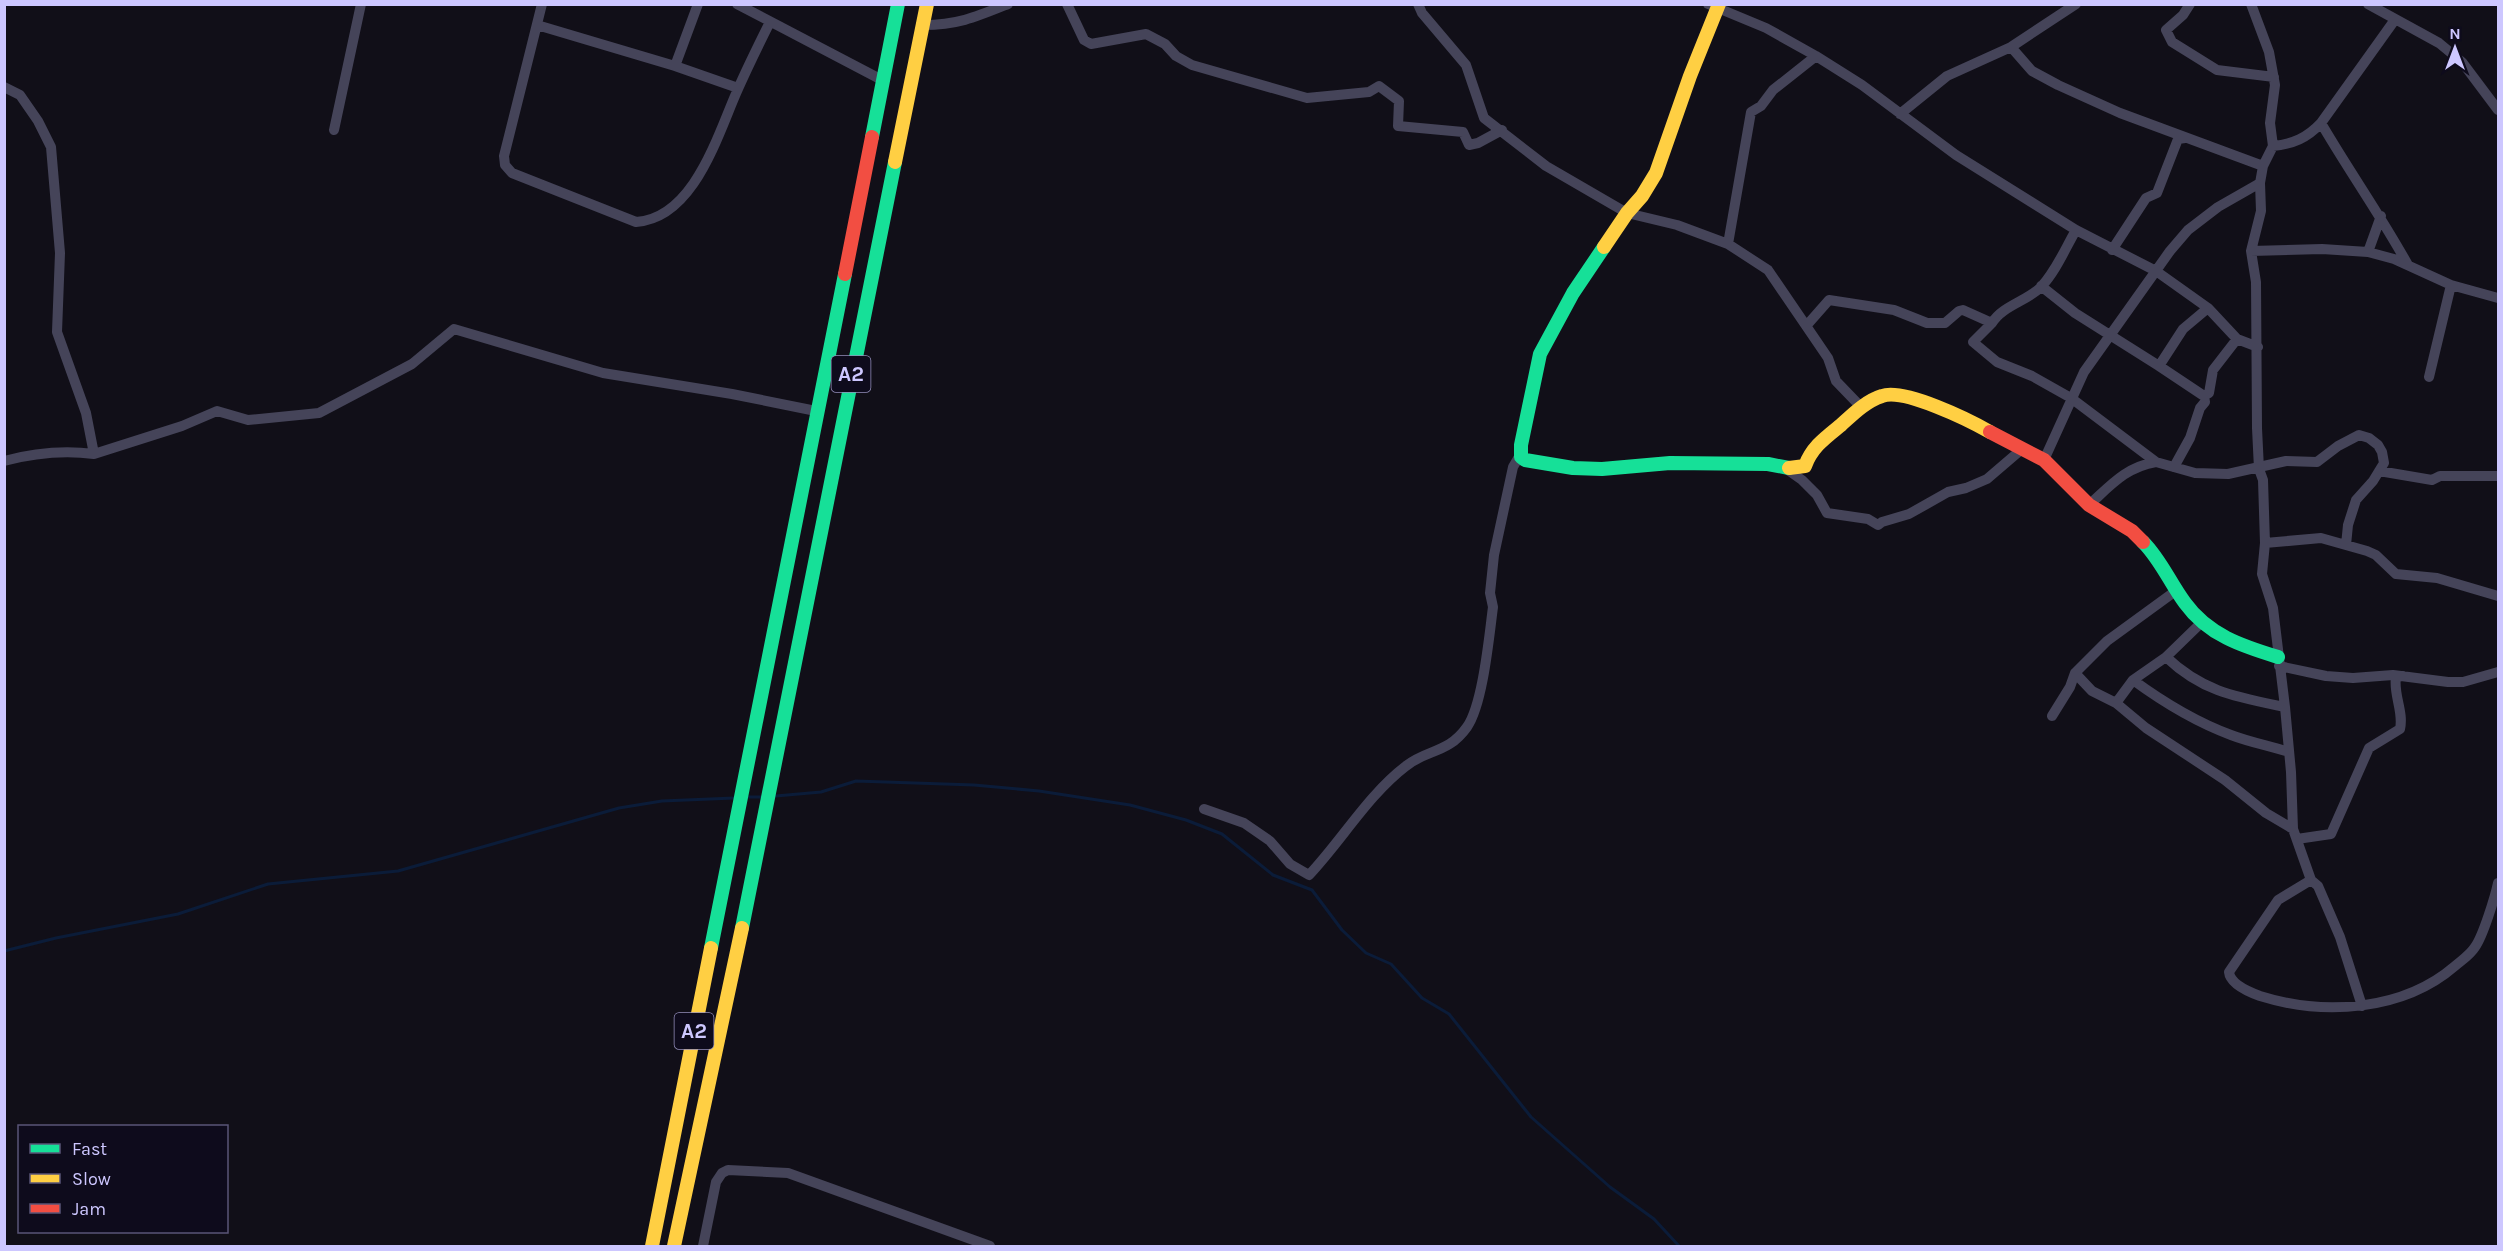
<svg xmlns="http://www.w3.org/2000/svg" width="2503" height="1251" font-family="Karla,sans-serif">
	<style>
		.lines { fill: none; stroke-linecap: round; stroke-linejoin: round }
		.stream { stroke: #0b1c39; stroke-width: 3 }
		.street { stroke: #454459; stroke-width: 10 }
		.fast { stroke: #16e098; stroke-width: 14 }
		.slow { stroke: #ffcf43; stroke-width: 14 }
		.jam { stroke: #f24e42; stroke-width: 14 }
		.labels { text-anchor: middle; stroke-width: 6; stroke-linejoin: round; paint-order: stroke }
		.shield { fill: #0e0b1c; stroke: #948fbb; stroke-width: 1.5 }
		.shield-label { font-size: 21px; font-weight: bold; fill: #cdc7ff }
	</style>
	<rect width="100%" height="100%" fill="#110f18"/>
	<g class="lines">
		<path class="stream" d="M 776,796 L 821,792 L 856,781 L 974,785 L 1039,791 L 1130,805 L 1186,820 L 1222,834 L 1273,875 L 1312,890 L 1342,930 L 1366,953 L 1391,964 L 1422,998 L 1449,1014 L 1531,1117 L 1610,1187 L 1654,1219 L 1679,1246
			M 749,797 L 764,797
			M 4,951 L 56,938 L 178,914 L 268,884 L 398,871 L 619,808 L 662,801 L 734,798"/>
		<path class="street" d="M 542,4 L 504,156 L 505,165 L 512,173 L 636,222 C 695,218 718,133 738,89 C 748,66 759,44 770,22
			M 737,4 L 882,80
			M 1067,4 L 1084,40 L 1091,44 L 1146,34 L 1165,44 L 1176,56 L 1192,65 L 1307,98 L 1369,92 L 1379,86 L 1399,101 L 1398,126 L 1463,132 L 1469,145 L 1478,143 L 1502,130
			M 1418,4 L 1422,13 L 1466,65 L 1484,118 L 1546,166 L 1627,213 L 1677,225 L 1728,244 L 1768,270 L 1828,358 L 1836,381 L 1861,407
			M 1708,4 L 1766,28 L 1816,56 L 1862,85 L 1956,155 L 2076,230 L 2156,271 L 2208,308 L 2237,339 L 2258,347
			M 2190,4 L 2183,15 L 2166,30 L 2172,42 L 2217,70 L 2274,77
			M 2251,4 L 2269,52 L 2275,85 L 2270,123 L 2273,146 L 2263,166 L 2260,183 L 2261,211 L 2251,251 L 2256,282 L 2257,428 L 2259,469 L 2263,480 L 2265,543 L 2262,574 L 2273,608 L 2285,707 L 2291,772 L 2293,829 L 2311,880 L 2318,886 L 2340,937 L 2362,1006
			M 2368,4 L 2439,43 L 2462,62 L 2498,110
			M 537,25 L 675,66 L 738,88
			M 923,25 C 958,25 976,17 1008,4
			M 2011,47 L 2032,71 L 2058,85 L 2120,113 L 2263,166
			M 675,66 L 698,4
			M 4,87 L 20,95 L 38,121 L 51,147 L 60,253 L 57,332 L 86,413 L 94,454 L 182,426 L 217,411 L 248,420 L 319,413 L 412,364 L 454,329 L 603,373 L 732,394 L 816,411
			M 1900,114 L 1947,76 L 2011,47 L 2076,4
			M 2321,123 C 2349,171 2381,216 2408,265
			M 334,130 L 361,4
			M 2273,146 C 2293,144 2307,138 2321,123 L 2394,21
			M 1728,244 L 1751,112 L 1761,106 L 1773,90 L 1816,56
			M 2112,250 L 2146,198 L 2157,193 L 2178,139 L 2185,138
			M 2251,251 L 2322,249 L 2368,252 L 2394,259 L 2451,285 L 2498,298
			M 2368,252 L 2381,216
			M 2041,286 L 2075,313 L 2159,366 L 2204,396
			M 1992,323 L 1973,342 L 1997,362 L 2032,376 L 2071,398 L 2156,462 L 2195,473 L 2228,474 L 2286,461 L 2317,462 L 2338,446 L 2359,435 L 2369,438 L 2378,445 L 2382,452 L 2384,463 L 2373,481 L 2356,500 L 2348,525 L 2346,545
			M 1807,325 L 1829,300 L 1894,310 L 1927,323 L 1945,323 L 1959,311 L 1963,310 L 1992,323 C 2002,306 2027,301 2041,287 C 2056,271 2065,249 2076,230
			M 2159,366 L 2183,329 L 2208,308
			M 2429,377 L 2451,285
			M 2044,460 L 2084,372 L 2170,251 L 2188,230 L 2218,207 L 2260,183
			M 4,461 C 34,453 63,450 94,454
			M 2174,467 L 2190,438 L 2200,408 L 2205,402 L 2204,396 L 2209,393 L 2213,370 L 2237,339
			M 1785,468 L 1802,480 L 1817,495 L 1827,513 L 1868,519 L 1878,525 L 1882,522 L 1909,514 L 1948,492 L 1966,488 L 1987,479 L 2022,449
			M 2379,471 L 2432,480 L 2440,476 L 2498,476
			M 2089,505 C 2111,485 2126,467 2156,462
			M 2265,543 L 2321,538 L 2367,551 L 2376,555 L 2396,574 L 2437,578 L 2498,596
			M 2166,657 C 2203,692 2236,697 2285,707
			M 2279,666 L 2326,676 L 2353,678 L 2393,675 L 2448,682 L 2463,682 L 2498,672
			M 2075,673 L 2092,691 L 2116,703 L 2146,728 L 2225,780 L 2266,813 L 2293,829
			M 2133,680 C 2163,702 2196,722 2231,735 C 2249,742 2270,746 2289,752
			M 2116,703 L 2133,680 L 2166,657 L 2201,623
			M 2052,716 L 2070,687 L 2075,673 L 2107,641 L 2177,590
			M 1204,809 L 1244,823 L 1270,841 L 1290,864 L 1309,875 C 1342,840 1368,795 1406,766 C 1427,749 1448,754 1467,727 C 1483,704 1489,637 1493,607 L 1490,593 L 1494,555 L 1513,467 L 1520,455
			M 2297,839 L 2331,834 L 2369,748 L 2400,729 C 2404,712 2393,694 2396,677 L 2403,676
			M 2311,880 L 2278,900 L 2229,972 C 2230,984 2249,992 2260,996 C 2324,1016 2403,1011 2455,966 C 2462,960 2470,955 2475,947 C 2483,936 2495,897 2498,883
			M 703,1246 L 716,1182 L 722,1173 L 728,1170 L 788,1173 L 990,1246"/>
		<path class="fast" d="M 872,137 L 898,4
			M 1604,247 L 1573,293 L 1540,354 L 1521,445 L 1521,457 L 1525,460 L 1573,468 L 1602,469 L 1670,463 L 1768,464 L 1789,468
			M 2143,542 C 2161,560 2170,583 2185,603 C 2208,635 2242,646 2278,657
			M 742,928 L 895,162
			M 711,948 L 845,274"/>
		<path class="slow" d="M 895,162 L 927,4
			M 1604,247 L 1627,213 L 1642,196 L 1656,173 L 1690,76 L 1719,4
			M 1789,468 L 1805,466 C 1812,447 1825,438 1841,425 C 1853,414 1866,401 1882,396 C 1904,388 1969,420 1990,432
			M 652,1246 L 711,948
			M 674,1246 L 742,928"/>
		<path class="jam" d="M 845,274 L 872,137
			M 1990,432 L 2044,460 L 2089,505 L 2132,531 L 2143,542"/>
	</g>
	<g class="labels">
		<g class="shield">
			<rect x="831.5" y="356" width="39" height="36" rx="4.5"/>
			<rect x="674.5" y="1013" width="39" height="36" rx="4.5"/>
		</g>
		<g class="shield-label">
			<text x="851" y="381">A2</text>
			<text x="694" y="1038">A2</text>
		</g>
	</g>
	<rect width="2503" height="1251" fill="none" stroke="#cdc7ff" stroke-width="12"/>
	<rect x="18" y="1125" width="210" height="108" fill="#0e0b1c" stroke="#5a5677" stroke-width="1.5"/>
	<rect x="30" y="1144" width="30" height="9" fill="#16e098" stroke="#5a5677" stroke-width="1.5"/>
	<text x="72" y="1155" font-size="18" fill="#cdc7ff">Fast</text>
	<rect x="30" y="1174" width="30" height="9" fill="#ffcf43" stroke="#5a5677" stroke-width="1.5"/>
	<text x="72" y="1185" font-size="18" fill="#cdc7ff">Slow</text>
	<rect x="30" y="1204" width="30" height="9" fill="#f24e42" stroke="#5a5677" stroke-width="1.5"/>
	<text x="72" y="1215" font-size="18" fill="#cdc7ff">Jam</text>
	<g transform="translate(2455 48)" stroke="#0e0b1c" stroke-width="4.5" paint-order="stroke">
	<path d="M0-4.5L10 22L0 15L-10 22Z" fill="#cdc7ff"/>
	<text y="-9" font-size="16" font-weight="bold" text-anchor="middle" fill="#cdc7ff">N</text>
	</g>
</svg>
